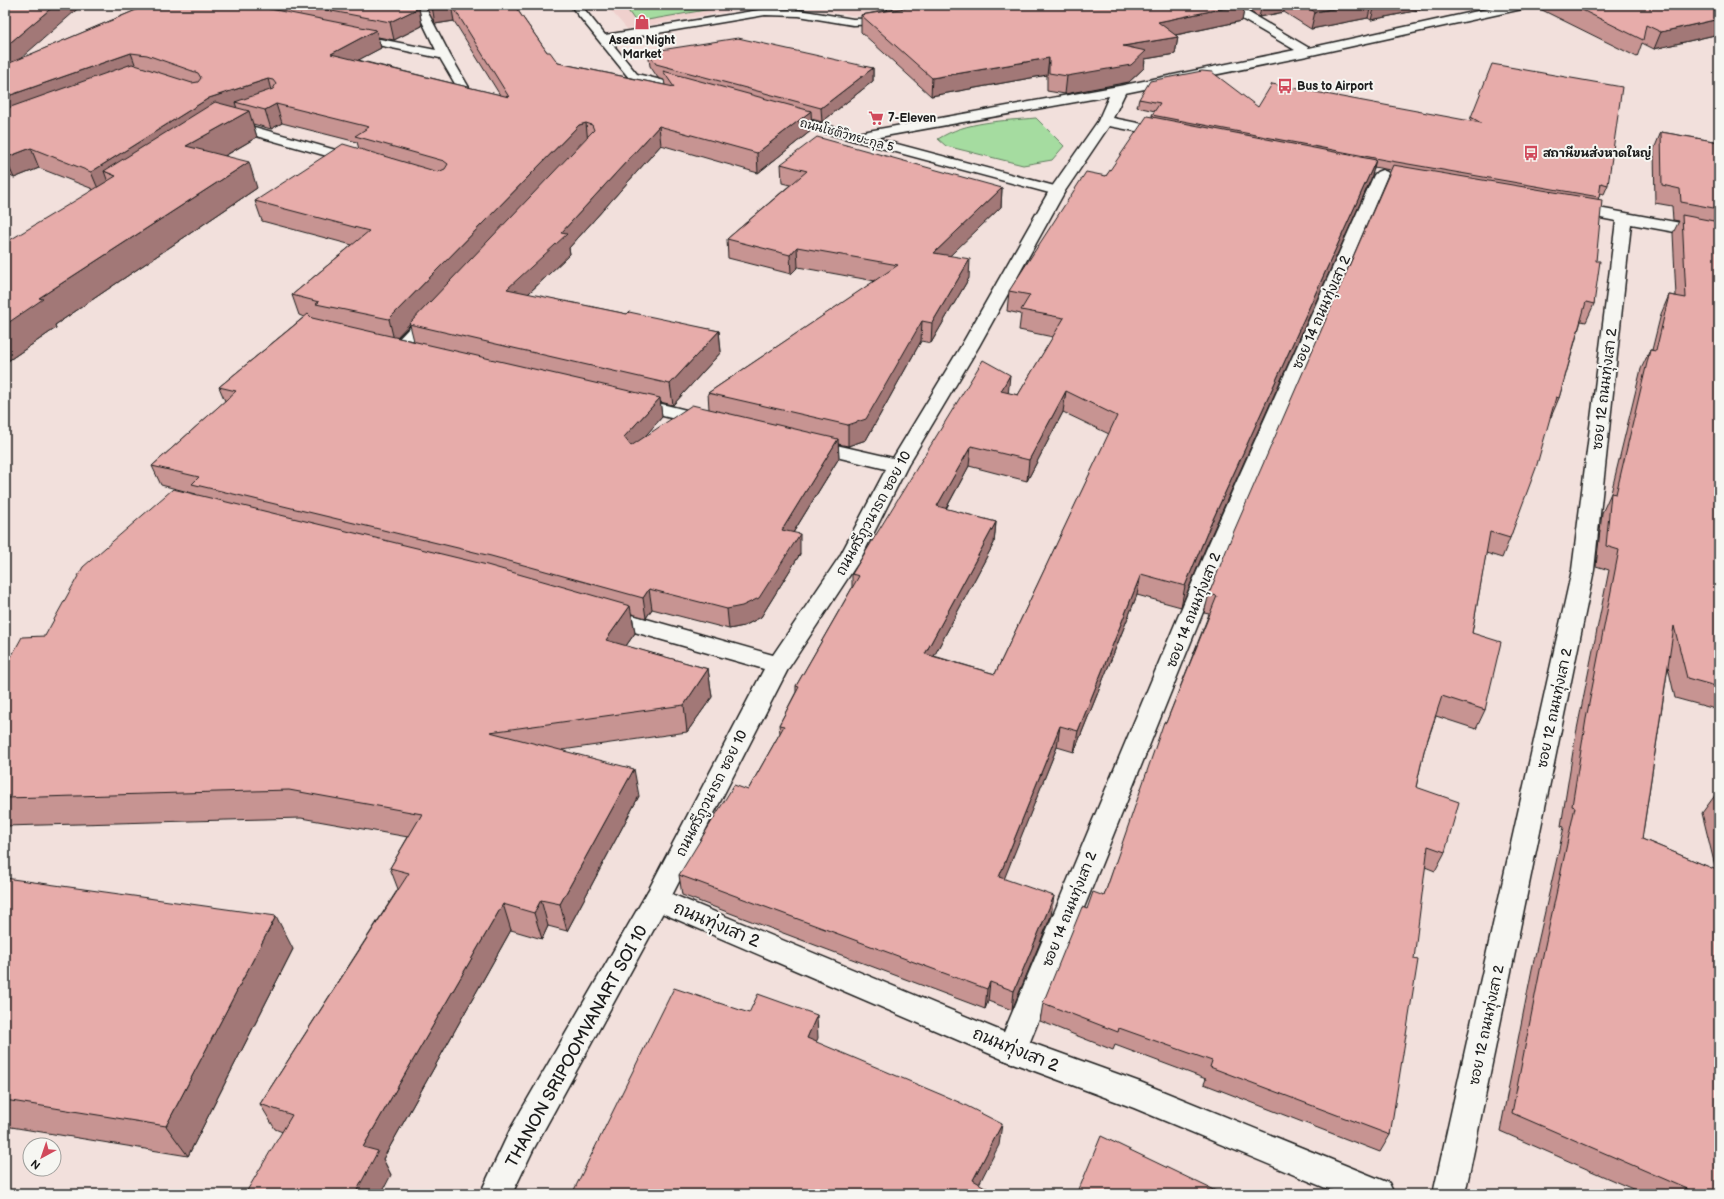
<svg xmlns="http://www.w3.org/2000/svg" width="1724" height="1199" font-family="'Balsamiq Sans','Playpen Sans Thai',sans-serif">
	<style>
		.built { fill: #efd0cd }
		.green { fill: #a5dca0; stroke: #607c5e }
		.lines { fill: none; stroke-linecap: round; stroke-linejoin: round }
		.service-casing { stroke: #1c1c1c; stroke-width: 3 }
		.minor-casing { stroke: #1c1c1c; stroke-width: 3 }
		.tertiary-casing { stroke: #1c1c1c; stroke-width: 3 }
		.service { fill: #f6f6f2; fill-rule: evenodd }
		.minor { fill: #f6f6f2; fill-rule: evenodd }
		.tertiary { fill: #f6f6f2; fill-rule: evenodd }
		.wall { fill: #c79492; stroke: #1c1c1c; fill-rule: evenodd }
		.shaded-wall { fill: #a27877; stroke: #1c1c1c }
		.building { fill: #e7acaa; stroke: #1c1c1c; fill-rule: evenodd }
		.labels { text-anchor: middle; stroke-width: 4; stroke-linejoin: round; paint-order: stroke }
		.far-poi-label { font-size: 12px; font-weight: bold; fill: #1c1c1c; stroke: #f6f6f2; text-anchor: start }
		.far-street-label { font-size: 12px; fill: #1c1c1c; stroke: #f6f6f2 }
		.street-label { font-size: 14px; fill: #1c1c1c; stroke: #f6f6f2 }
		.near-street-label { font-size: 17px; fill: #1c1c1c; stroke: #f6f6f2 }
	</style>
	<rect width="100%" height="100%" fill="#f2e0dc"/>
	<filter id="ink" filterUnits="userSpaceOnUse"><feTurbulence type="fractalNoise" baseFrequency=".025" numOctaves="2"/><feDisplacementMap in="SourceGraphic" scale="8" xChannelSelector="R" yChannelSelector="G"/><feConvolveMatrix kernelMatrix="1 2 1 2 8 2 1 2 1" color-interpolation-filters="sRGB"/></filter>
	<g filter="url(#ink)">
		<path class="built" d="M 606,5 L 939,5 L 857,16 L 793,6 L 742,9 L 627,29 Z"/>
		<path class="green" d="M 624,5 L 734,5 L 636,22 Z
			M 1036,118 L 1064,146 L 1052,160 L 1023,165 L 946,146 L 938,139 C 966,121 1003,121 1036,118 Z"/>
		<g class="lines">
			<g class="service-casing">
				<path id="service" d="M 414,5 L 424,5 L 450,55 L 471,91 L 469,94 L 461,94 L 440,58 L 354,40 L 348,37 L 354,34 L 436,50 Z
					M 570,5 L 581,5 L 605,35 L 765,9 L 799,10 L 853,19 L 886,18 L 891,21 L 886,24 L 853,25 L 799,16 L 765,15 L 610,41 L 637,74 L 693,88 L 695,91 L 693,94 L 689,95 L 629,78 Z
					M 788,115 L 1062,188 L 1064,191 L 1062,194 L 1057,195 L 784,122 L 782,119 L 784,116 Z"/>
			</g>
			<g class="minor-casing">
				<path id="minor" d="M 1221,5 L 1236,5 L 1309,48 L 1505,5 L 1528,5 L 1526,8 L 1522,9 L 1307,56 L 1125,93 L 1113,118 L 1167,129 L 1172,130 L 1174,133 L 1172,136 L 1167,137 L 1109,126 L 1065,191 L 979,346 L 908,465 L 861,558 L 788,669 L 666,907 L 533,1150 L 512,1194 L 480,1194 L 511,1128 L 648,891 L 764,669 L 596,621 L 593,615 L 596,609 L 604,607 L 773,655 L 840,556 L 886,469 L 803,449 L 800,445 L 803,441 L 810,439 L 893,458 L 961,346 L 1049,191 L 1098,121 L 1109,96 L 857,141 L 852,140 L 850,137 L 852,134 L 857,133 L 1119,86 L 1295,50 L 1223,8 Z
					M 226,119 L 364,158 L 366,161 L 364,164 L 359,165 L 221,126 L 219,123 L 221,120 Z
					M 1382,170 L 1387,172 L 1390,175 L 1228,550 L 1027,1049 L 1022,1059 L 1012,1063 L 1002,1059 L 997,1049 L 1206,550 L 1374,175 L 1377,172 Z
					M 1571,203 L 1719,230 L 1719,240 L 1631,224 L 1594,570 L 1465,1194 L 1433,1194 L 1572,570 L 1616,221 L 1565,211 L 1563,208 L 1565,205 Z
					M 432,309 L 438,310 L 441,314 L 438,318 L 406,352 L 400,353 L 394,352 L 391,348 L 394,344 L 426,310 Z
					M 633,397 L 715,417 L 718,421 L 715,425 L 708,427 L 626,407 L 624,403 L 626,399 Z"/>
			</g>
			<g class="tertiary-casing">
				<path id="tertiary" d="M 657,888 L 1018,1038 L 1140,1082 L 1389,1183 L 1394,1194 L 1340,1194 L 1134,1108 L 1002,1059 L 648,907 L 644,899 L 648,891 Z"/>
			</g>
			<use href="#service" class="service"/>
			<use href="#minor" class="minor"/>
			<use href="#tertiary" class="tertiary"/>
		</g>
		<path class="wall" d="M 5,5 L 20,59 L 148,5 L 417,5 L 419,8 L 422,26 L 394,40 L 378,37 L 381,48 L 358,60 L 500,95 L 454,21 L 435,24 L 425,5 L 514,5 L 547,52 L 558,63 L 665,85 L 664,80 L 658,78 L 650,66 L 648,52 L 873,68 L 873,81 L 822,122 L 812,119 L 812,130 L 758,173 L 661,145 L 569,248 L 570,254 L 528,294 L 627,314 L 719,331 L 721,352 L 673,405 L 660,402 L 662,417 L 643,438 L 709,409 L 708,393 L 875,281 L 798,267 L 791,274 L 728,258 L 727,239 L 790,185 L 782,183 L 781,164 L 1002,188 L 1001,207 L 950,255 L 969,278 L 931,343 L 921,341 L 866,440 L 848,446 L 838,444 L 839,458 L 793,533 L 800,554 L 761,617 L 744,626 L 729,629 L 652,609 L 646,618 L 632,614 L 635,633 L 626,646 L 708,669 L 712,697 L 687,732 L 562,750 L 639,796 L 567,931 L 548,926 L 542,939 L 511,930 L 383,1159 L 391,1175 L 275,1129 L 260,1104 L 398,889 L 390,868 L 408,837 L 301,818 L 5,826 L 5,668 L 45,636 L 197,495 L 196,494 L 161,485 L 152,466 L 225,401 L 219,387 L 304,317 L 299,315 L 292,295 L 352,245 L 262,221 L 255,201 L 359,149 L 357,142 L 282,123 L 271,129 L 253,124 L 257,137 L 225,156 L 257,188 L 55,325 L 56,328 L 5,363 L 93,189 L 39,168 L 14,178 L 5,173 ZM 410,325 L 414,341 L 397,338 Z
			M 882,5 L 1443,5 L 1371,20 L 1368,18 L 1311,29 L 1284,12 L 1259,17 L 1244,8 L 1242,21 L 1176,35 L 1178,37 L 1175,54 L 1145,59 L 1144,68 L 1129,82 L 1065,94 L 1047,91 L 1047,75 L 931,96 L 861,32 L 861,15 L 888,10 Z
			M 1532,5 L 1719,5 L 1719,34 L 1654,49 L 1642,43 L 1637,57 Z
			M 1139,99 L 1470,121 L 1471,117 L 1608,185 L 1604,194 L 1600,193 L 1598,200 L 1594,304 L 1586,322 L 1581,321 L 1559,398 L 1551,417 L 1550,417 L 1510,538 L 1502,558 L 1486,553 L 1472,633 L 1485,710 L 1476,729 L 1436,716 L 1424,751 L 1416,787 L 1445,852 L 1435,871 L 1425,867 L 1390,1135 L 1380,1152 L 1204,1084 L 1206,1079 L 1115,1045 L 1113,1050 L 1040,1021 L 1043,1003 L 1087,909 L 1104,896 L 1166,723 L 1209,614 L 1204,613 L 1209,594 L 1390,170 L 1374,167 L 1371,179 L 1205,549 L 1181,607 L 1137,595 L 1074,752 L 1057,747 L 1004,878 L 1051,916 L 1012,1010 L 988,1001 L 985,1009 L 682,895 L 679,875 L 748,790 L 780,733 L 779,725 L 796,692 L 796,686 L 852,588 L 852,574 L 1008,393 L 1018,395 L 1053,337 L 1019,330 L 1021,314 L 1007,311 L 1009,291 L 1106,176 L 1152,117 L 1152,115 L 1155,111 L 1137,107 ZM 1063,412 L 1109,434 L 995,674 L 934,656 L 994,543 L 996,522 L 946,509 L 969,466 L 1027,481 Z
			M 1661,132 L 1719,142 L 1719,710 L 1675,698 L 1668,667 L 1642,839 L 1716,870 L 1702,813 L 1716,794 L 1718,794 L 1719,790 L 1719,1194 L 1644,1194 L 1500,1131 L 1532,969 L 1564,827 L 1561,826 L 1575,739 L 1609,570 L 1596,566 L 1602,513 L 1611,493 L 1641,369 L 1650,350 L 1652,350 L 1661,314 L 1669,295 L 1676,296 L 1673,233 L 1679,221 L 1673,220 L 1672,206 L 1655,203 L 1654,149 Z
			M 5,878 L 293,949 L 188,1156 L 5,1126 Z"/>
		<path class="shaded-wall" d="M 55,5 L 82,5 L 5,72 L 5,47 Z
			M 438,5 L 451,5 L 454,21 L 435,24 L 432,6 Z
			M 893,5 L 962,5 L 902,5 L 902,13 L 893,14 Z
			M 1240,5 L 1245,5 L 1242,21 L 1156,39 L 1158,22 Z
			M 1262,5 L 1285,5 L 1284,12 L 1259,17 Z
			M 1353,5 L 1371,5 L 1368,18 L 1311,29 L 1315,12 Z
			M 1375,5 L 1443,5 L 1371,20 Z
			M 419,8 L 422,26 L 394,40 L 390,22 Z
			M 1719,19 L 1719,34 L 1654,49 L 1661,32 Z
			M 376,30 L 381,48 L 336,72 L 331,54 Z
			M 1178,37 L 1175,54 L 1145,59 L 1144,68 L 1129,82 L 1065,94 L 1067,76 L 1123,46 Z
			M 131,53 L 138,72 L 5,118 L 5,97 Z
			M 1049,58 L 1047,75 L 931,96 L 932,78 Z
			M 873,68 L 873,81 L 822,122 L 821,108 Z
			M 268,79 L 273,98 L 235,102 L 237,109 L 116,176 L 104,171 L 109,185 L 99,191 L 91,172 L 209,98 Z
			M 276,104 L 282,123 L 271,129 L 265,110 Z
			M 249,111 L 257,137 L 195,173 L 186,146 Z
			M 811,111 L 812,130 L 758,173 L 757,153 Z
			M 586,123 L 588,143 L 582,144 L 394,340 L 389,319 L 579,125 Z
			M 659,126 L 661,145 L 569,248 L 570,254 L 511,310 L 507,289 L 561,233 Z
			M 31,148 L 39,168 L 14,178 L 5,158 Z
			M 1376,160 L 1371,179 L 1205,549 L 1181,607 L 1185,586 L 1209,528 Z
			M 249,162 L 257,188 L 55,325 L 56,328 L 5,363 L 5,325 L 39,298 Z
			M 1002,188 L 1001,207 L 933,272 L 934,253 Z
			M 797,247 L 798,267 L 791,274 L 790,255 Z
			M 970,259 L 969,278 L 931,343 L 932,323 Z
			M 922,321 L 921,341 L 866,440 L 848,446 L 848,425 Z
			M 719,331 L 721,352 L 673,405 L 670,384 Z
			M 1010,375 L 1008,396 L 1001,391 Z
			M 1066,391 L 1063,412 L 1027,481 L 1029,460 Z
			M 660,398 L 662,417 L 627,457 L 624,437 Z
			M 838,439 L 839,458 L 783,549 L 782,530 Z
			M 971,446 L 969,466 L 936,527 L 937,506 Z
			M 996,522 L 994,543 L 924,675 L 925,654 Z
			M 800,534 L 800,554 L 761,617 L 744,626 L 729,629 L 727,609 Z
			M 1141,574 L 1137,595 L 1074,752 L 1078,731 Z
			M 649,589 L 652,609 L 646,618 L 643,598 Z
			M 630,606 L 635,633 L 611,667 L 606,640 Z
			M 708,669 L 712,697 L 687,732 L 684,705 Z
			M 1060,726 L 1057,747 L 997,897 L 999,877 Z
			M 634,769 L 639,796 L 567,931 L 560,904 Z
			M 1054,896 L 1051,916 L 1012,1010 L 1014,991 Z
			M 541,900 L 548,926 L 542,939 L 534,913 Z
			M 503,904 L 511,930 L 383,1159 L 391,1175 L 381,1194 L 355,1194 L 363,1147 Z
			M 276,916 L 293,949 L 188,1156 L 166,1126 Z
			M 990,982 L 988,1001 L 985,1009 L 987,989 Z
			M 817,1015 L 818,1038 L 808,1060 L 807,1038 Z
			M 1002,1124 L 999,1145 L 974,1194 L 973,1180 Z"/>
		<path class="building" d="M 5,5 L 55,5 L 5,47 Z
			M 148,5 L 250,5 L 376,30 L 331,54 L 509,97 L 452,5 L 514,5 L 547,52 L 550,52 L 558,63 L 674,87 L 663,71 L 811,111 L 757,153 L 659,126 L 561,233 L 567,234 L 507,289 L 627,314 L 629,312 L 719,331 L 670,384 L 409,324 L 591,133 L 594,130 L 592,125 L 586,123 L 579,125 L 389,319 L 316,304 L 319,302 L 292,295 L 369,231 L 255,201 L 343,144 L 438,172 L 445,169 L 448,164 L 444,161 L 355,136 L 369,127 L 276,104 L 265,110 L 235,102 L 273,89 L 276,84 L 273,80 L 268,79 L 209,98 L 91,172 L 31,148 L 5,158 L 5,109 L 132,64 L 192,83 L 198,82 L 201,78 L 198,73 L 147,55 L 131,53 L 5,97 L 5,65 Z
			M 300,5 L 417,5 L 419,8 L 390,22 Z
			M 902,5 L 1240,5 L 1158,22 L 1178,37 L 1123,46 L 1146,51 L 1131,65 L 1067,76 L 1049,73 L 1049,58 L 932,78 L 861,15 L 906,8 Z
			M 1303,5 L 1353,5 L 1315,12 Z
			M 1572,5 L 1719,5 L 1719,19 L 1661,32 L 1646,25 L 1643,40 Z
			M 738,38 L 873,68 L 821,108 L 656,64 L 648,52 Z
			M 1492,64 L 1622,87 L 1608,185 L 1601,183 L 1599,197 L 1385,160 L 1152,115 L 1160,103 L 1139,99 L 1150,81 L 1202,71 L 1212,72 L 1258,107 L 1272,84 L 1481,123 L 1471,117 Z
			M 215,102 L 249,111 L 186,146 L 249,162 L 39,298 L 43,299 L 5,325 L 5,243 L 116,176 L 104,171 Z
			M 1147,116 L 1376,160 L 1209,528 L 1185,586 L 1141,574 L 1078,731 L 1060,726 L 999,877 L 1054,896 L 1014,991 L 990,982 L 987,989 L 679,875 L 734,785 L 748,790 L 784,726 L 779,725 L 799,687 L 796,686 L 859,576 L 852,574 L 983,360 L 1010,375 L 1001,391 L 1018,395 L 1064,318 L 1021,310 L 1030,295 L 1009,291 L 1086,172 L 1106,176 ZM 1066,391 L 1117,416 L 995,674 L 925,654 L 996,522 L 937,506 L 971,446 L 1029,460 Z
			M 1661,132 L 1719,142 L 1719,209 L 1681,202 L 1680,189 L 1662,185 Z
			M 817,137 L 1002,188 L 934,253 L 970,259 L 932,323 L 922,321 L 866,419 L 848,425 L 708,393 L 898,265 L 797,247 L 790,255 L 727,239 L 807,171 L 781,164 Z
			M 1393,165 L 1602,200 L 1596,261 L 1600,261 L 1594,304 L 1586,302 L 1559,398 L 1556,397 L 1536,468 L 1510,538 L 1490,532 L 1472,633 L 1501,642 L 1485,710 L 1442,696 L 1424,751 L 1416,787 L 1459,802 L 1445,852 L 1428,846 L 1414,959 L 1418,960 L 1390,1135 L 1210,1067 L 1212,1061 L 1119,1028 L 1118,1032 L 1043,1003 L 1082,907 L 1087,909 L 1093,892 L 1104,896 L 1164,722 L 1166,723 L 1217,596 L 1209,594 L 1234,531 Z
			M 1682,215 L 1719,222 L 1719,687 L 1687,678 L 1674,626 L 1642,839 L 1719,871 L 1719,1183 L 1716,1183 L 1717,1194 L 1699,1194 L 1512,1113 L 1544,950 L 1575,807 L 1572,806 L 1586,719 L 1619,550 L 1606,546 L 1611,493 L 1616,494 L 1650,350 L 1656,351 L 1669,295 L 1686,298 Z
			M 308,314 L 312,318 L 660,398 L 624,437 L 631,446 L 692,405 L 838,439 L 782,530 L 800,534 L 759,598 L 742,606 L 727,609 L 649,589 L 643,598 L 491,556 L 192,484 L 199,477 L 152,466 L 236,391 L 219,387 Z
			M 173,489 L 487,565 L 630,606 L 606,640 L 708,669 L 684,705 L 490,732 L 634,769 L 560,904 L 541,900 L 534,913 L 503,904 L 363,1147 L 378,1151 L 355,1194 L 245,1194 L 292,1115 L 260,1104 L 409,873 L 390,868 L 422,814 L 289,790 L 5,798 L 5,668 L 22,637 L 45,636 L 83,567 Z
			M 1716,794 L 1719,794 L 1719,807 Z
			M 5,878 L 276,916 L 166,1126 L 5,1100 Z
			M 674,988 L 749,1013 L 758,994 L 817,1015 L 807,1038 L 961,1103 L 1002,1124 L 973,1180 L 997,1194 L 572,1194 Z
			M 1101,1136 L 1222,1194 L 1077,1194 Z"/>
	</g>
	<defs>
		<g id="shop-bare" transform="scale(1.2)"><path d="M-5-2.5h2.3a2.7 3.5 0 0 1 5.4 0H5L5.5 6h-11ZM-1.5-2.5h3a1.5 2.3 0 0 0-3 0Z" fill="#d1495b" stroke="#f6f6f2" stroke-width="2.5" paint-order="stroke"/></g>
		<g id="bus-bare" transform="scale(1.2)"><path d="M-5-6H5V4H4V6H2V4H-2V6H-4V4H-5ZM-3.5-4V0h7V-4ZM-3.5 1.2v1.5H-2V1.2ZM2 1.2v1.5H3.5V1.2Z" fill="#d1495b" stroke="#f6f6f2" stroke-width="2.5" paint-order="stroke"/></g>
		<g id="supermarket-bare" transform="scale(1.2)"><path d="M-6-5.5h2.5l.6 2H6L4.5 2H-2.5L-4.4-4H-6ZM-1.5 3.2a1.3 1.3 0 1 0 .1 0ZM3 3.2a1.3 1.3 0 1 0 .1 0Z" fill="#d1495b" stroke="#f6f6f2" stroke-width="2.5" paint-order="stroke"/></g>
	</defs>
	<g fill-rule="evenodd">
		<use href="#shop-bare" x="642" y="22"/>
		<use href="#bus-bare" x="1285" y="86"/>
		<use href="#supermarket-bare" x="876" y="118"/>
		<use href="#bus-bare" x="1531" y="153"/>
	</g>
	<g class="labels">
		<g class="far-poi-label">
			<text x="642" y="44" text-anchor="middle">Asean Night<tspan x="642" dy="14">Market</tspan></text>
			<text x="1297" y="90">Bus to Airport</text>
			<text x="888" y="122">7-Eleven</text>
			<text x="1543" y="157">สถานีขนส่งหาดใหญ่</text>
		</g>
		<g class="far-street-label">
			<text transform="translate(847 135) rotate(15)" y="4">ถนนโชติวิทยะกุล 5</text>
		</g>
		<g class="street-label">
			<text transform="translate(1321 312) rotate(-66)" y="5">ซอย 14 ถนนทุ่งเสา 2</text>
			<text transform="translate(1604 389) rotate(-83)" y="5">ซอย 12 ถนนทุ่งเสา 2</text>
			<text transform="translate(873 513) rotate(-61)" y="5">ถนนศรีภูวนารถ ซอย 10</text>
			<text transform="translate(1193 610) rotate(-68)" y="5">ซอย 14 ถนนทุ่งเสา 2</text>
			<text transform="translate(1554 708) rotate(-78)" y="5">ซอย 12 ถนนทุ่งเสา 2</text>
			<text transform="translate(711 793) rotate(-63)" y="5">ถนนศรีภูวนารถ ซอย 10</text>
			<text transform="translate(1069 909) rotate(-68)" y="5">ซอย 14 ถนนทุ่งเสา 2</text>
			<text transform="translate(1486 1025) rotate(-78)" y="5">ซอย 12 ถนนทุ่งเสา 2</text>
		</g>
		<g class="near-street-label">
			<text transform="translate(717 924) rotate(23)" y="6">ถนนทุ่งเสา 2</text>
			<text transform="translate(576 1046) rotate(-61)" y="6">THANON SRIPOOMVANART SOI 10</text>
			<text transform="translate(1016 1049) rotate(22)" y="6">ถนนทุ่งเสา 2</text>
		</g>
	</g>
	<rect width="1724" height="1199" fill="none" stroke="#f6f6f2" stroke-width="20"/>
	<rect x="10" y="10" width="1704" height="1179" fill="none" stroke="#1c1c1c" stroke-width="1.5" filter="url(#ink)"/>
	<g transform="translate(42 1157) rotate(220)"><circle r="19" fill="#f6f6f2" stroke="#9f9f9c"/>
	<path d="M0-3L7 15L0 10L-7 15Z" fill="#d1495b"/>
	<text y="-6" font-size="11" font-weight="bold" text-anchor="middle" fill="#1c1c1c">N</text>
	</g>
</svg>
